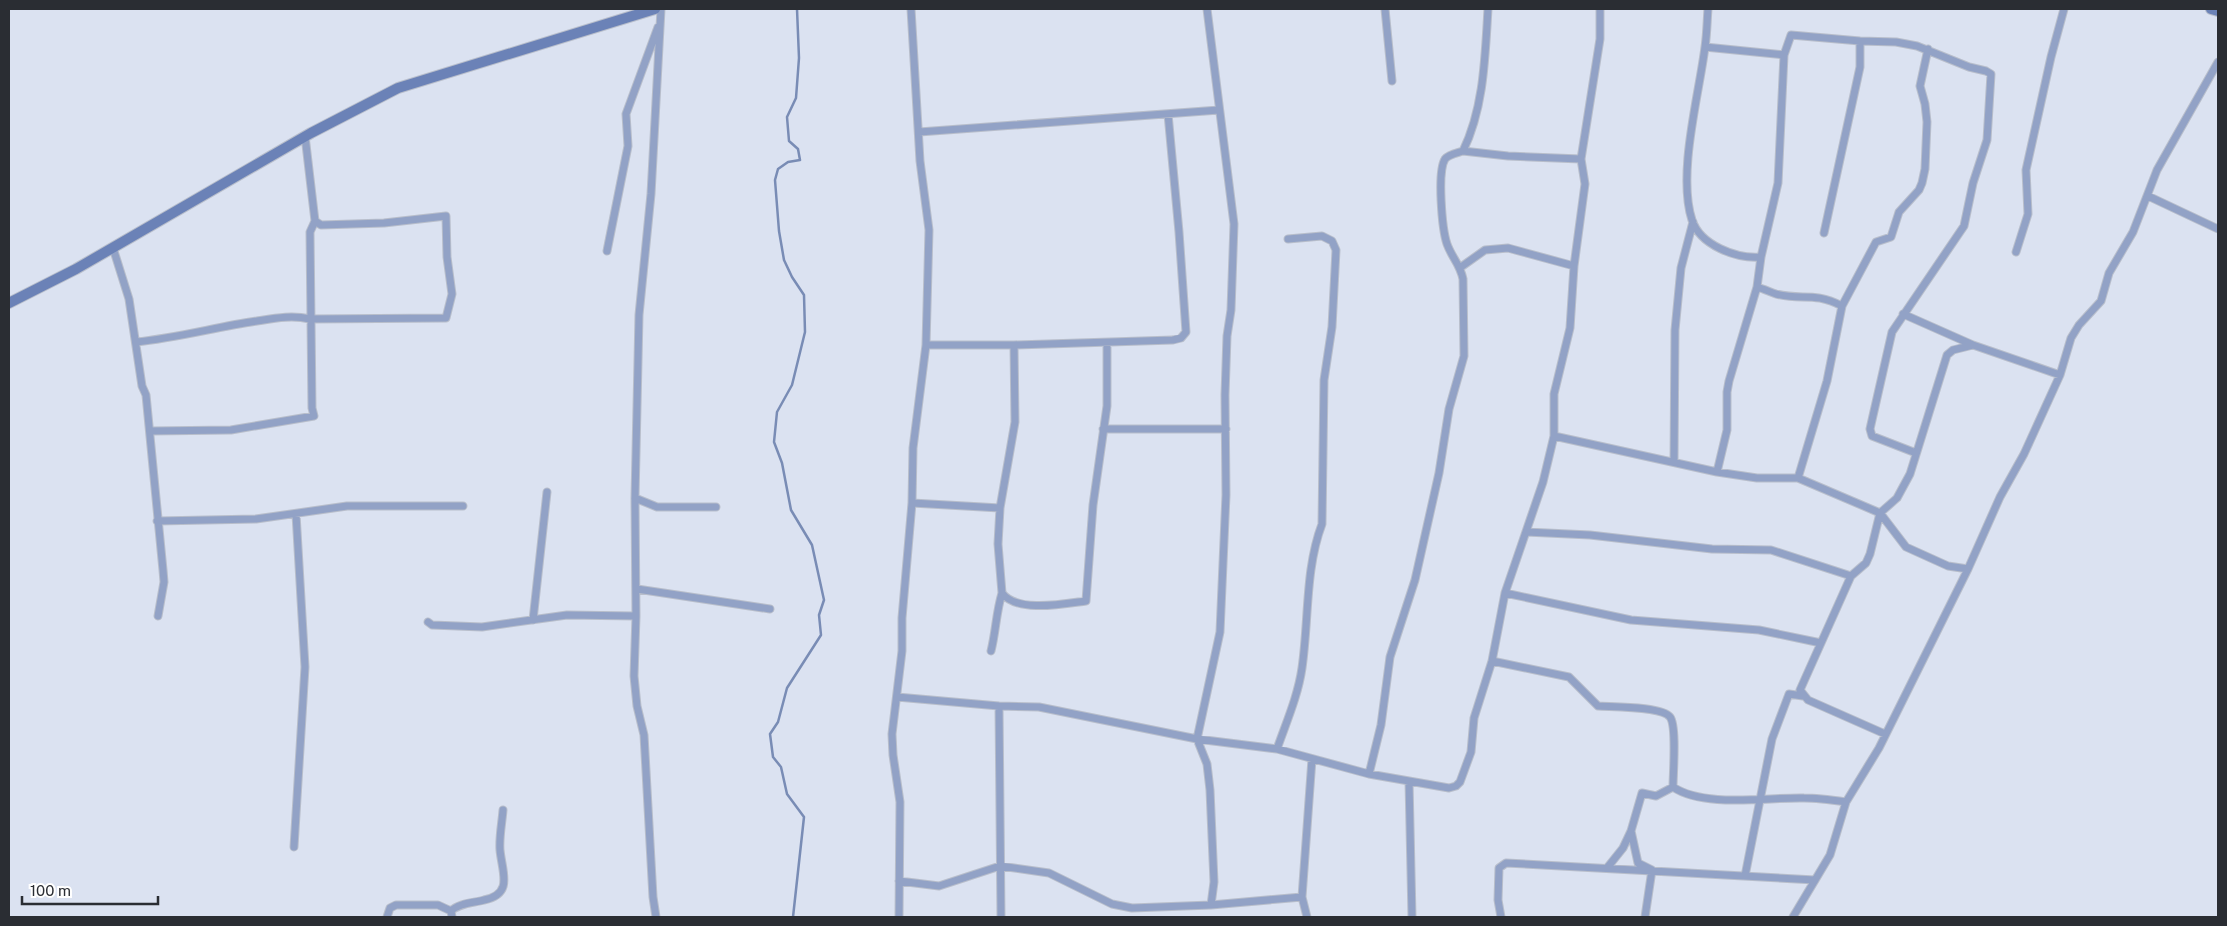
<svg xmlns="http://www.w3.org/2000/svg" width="2227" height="926" font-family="'Public Sans',sans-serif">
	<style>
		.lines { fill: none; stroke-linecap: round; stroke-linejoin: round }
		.stream { stroke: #798cb5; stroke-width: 2.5 }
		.minor-casing { stroke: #b8becb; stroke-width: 9 }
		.secondary-casing { stroke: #b8becb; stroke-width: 12 }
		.minor { stroke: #92a2c6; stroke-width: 7 }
		.secondary { stroke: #6b82b7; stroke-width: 10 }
	</style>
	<rect width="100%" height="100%" fill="#dbe2f1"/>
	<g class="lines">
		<path class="stream" d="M 793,917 L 804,817 L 787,794 L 781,767 L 773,757 L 770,734 L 778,722 L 787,688 L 821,635 L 819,615 L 824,600 L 812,545 L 791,510 L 782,463 L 774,442 L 777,412 L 792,385 L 805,332 L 804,295 L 792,277 L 784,260 L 779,231 L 775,180 L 778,169 L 788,162 L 800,160 L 798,149 L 789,141 L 787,117 L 796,98 L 799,58 L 797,9"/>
		<g class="minor-casing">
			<path id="minor" d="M 1207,9 L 1234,224 L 1231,310 L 1227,336 L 1225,395 L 1226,495 L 1220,632 L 1197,739 L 1207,764 L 1210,790 L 1214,882 L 1211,905
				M 1385,9 L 1392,81
				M 1708,9 C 1707,21 1707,34 1705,47 C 1699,95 1677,174 1692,220 C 1700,245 1736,259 1761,257
				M 1705,47 L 1784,55 L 1791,35 L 1860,41 L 1896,42 L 1917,46 L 1969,67 L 1986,71 L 1991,74 L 1987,140 L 1973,183 L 1964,226 L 1892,332 L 1872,420 L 1870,429 L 1872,436 L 1916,453
				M 919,132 L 1219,110
				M 1463,151 L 1508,156 L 1581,159
				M 2148,196 L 2218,229
				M 1824,233 L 1860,67 L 1860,41
				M 113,248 L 129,299 L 142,386 L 146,395 L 163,570 L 164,582 L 158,616
				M 607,251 L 628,146 L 626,114 L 658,27
				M 2016,252 L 2028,214 L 2026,170 L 2051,57 L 2064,9
				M 1461,267 L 1485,250 L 1508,248 L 1574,266
				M 1757,287 C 1764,289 1770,292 1776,294 C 1802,301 1813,291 1842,306
				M 1903,314 L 1973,345 L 2060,375
				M 136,342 C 177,338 216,327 257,321 C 276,318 292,315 310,319 L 446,318 L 452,294 L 447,257 L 446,216 L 384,223 L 321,225 L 315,221 L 305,136
				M 926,345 L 1014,345 L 1173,340 L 1181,338 L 1186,332 L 1179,232 L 1168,114
				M 1014,345 L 1015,422 L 1000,508 L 998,544 L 1002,593 C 1017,613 1063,604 1086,601 L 1093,505 L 1107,406 L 1107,343
				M 1103,429 L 1226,429
				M 150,431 L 231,430 L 314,416 L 312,408 L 310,232 L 315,221
				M 1554,436 L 1717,472 L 1757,478 L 1798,478 L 1880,513 L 1906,547 L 1948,566 L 1968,569
				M 1674,462 L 1675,330 L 1681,268 L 1693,222
				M 1717,472 L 1727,430 L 1727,392 L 1729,381 L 1757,287 L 1761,257 L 1778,183 L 1784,55
				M 1798,478 L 1827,381 L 1842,306 L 1876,242 L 1891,237 L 1899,212 L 1919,190 L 1922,183 L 1925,169 L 1927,122 L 1925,104 L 1920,86 L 1928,49
				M 635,498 L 657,507 L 716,507
				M 912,503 L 1000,508
				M 157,521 L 256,519 L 347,506 L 463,506
				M 1526,532 L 1590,535 L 1712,549 L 1771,550 L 1851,576
				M 637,589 L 770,609
				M 1505,593 L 1631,620 L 1759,630 L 1821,643
				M 636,616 L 634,676 L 637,706 L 644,735 L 653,897 L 656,917
				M 533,620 L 547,492
				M 428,622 L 432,625 L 482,627 L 567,615 L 636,616 L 635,498 L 639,315 L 651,194 L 661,9
				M 991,651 C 996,631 996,613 1002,593
				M 1492,661 L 1569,677 L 1598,706 C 1612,707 1662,706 1670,717 C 1677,726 1673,774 1673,787 C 1704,808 1767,797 1804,798 C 1818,798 1832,800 1846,802
				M 897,697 L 999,706 L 1039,707 L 1197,739 L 1277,749 L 1369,774 L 1449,788 L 1456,786 L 1460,782 L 1471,752 L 1474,718 L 1492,661 L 1505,593 L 1543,482 L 1554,436 L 1554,394 L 1570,328 L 1574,266 L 1585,184 L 1581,159 L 1600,39 L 1600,9
				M 999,706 L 1001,917
				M 1885,734 L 1808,700 L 1800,690 L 1851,576 L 1866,563 L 1870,554 L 1880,513 L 1897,498 L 1910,474 L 1947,355 L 1953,350 L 1973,345
				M 1277,749 C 1286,723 1298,696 1302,668 C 1309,620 1305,569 1322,524 L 1324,380 L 1332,327 L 1336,250 L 1332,241 L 1322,236 L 1288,239
				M 1369,774 L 1381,725 L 1390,657 L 1415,580 L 1439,473 L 1449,409 L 1464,356 L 1463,279 C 1460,264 1452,258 1447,244 C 1442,229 1437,172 1445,159 C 1449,154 1457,153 1463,151 C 1484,108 1485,57 1488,9
				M 1409,781 L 1412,917
				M 294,847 L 305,667 L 296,514
				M 1607,868 L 1623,848 L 1631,831
				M 1745,876 L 1772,739 L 1789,694 L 1803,696
				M 899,881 L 939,886 L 1000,866 L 1049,873 L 1112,904 L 1132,908 L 1211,905 L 1302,897
				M 387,917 L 390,908 L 396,905 L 438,905 L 451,911
				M 452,917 L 451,911 C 459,903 473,903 484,900 C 514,894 502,872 500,850 C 499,837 502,823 503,810
				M 899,917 L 900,802 L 893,755 L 892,734 L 902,651 L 902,618 L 912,503 L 913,448 L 926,345 L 929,230 L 920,161 L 911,9
				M 1307,917 L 1302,897 L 1312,759
				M 1501,917 L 1498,900 L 1499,868 L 1506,863 L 1815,880
				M 1645,917 L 1652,870 L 1638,863 L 1631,831 L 1642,793 L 1656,796 L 1673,787
				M 1793,917 L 1830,855 L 1846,802 L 1879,748 L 1968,569 L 2000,497 L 2024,454 L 2060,375 L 2071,338 L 2079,325 L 2101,301 L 2109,273 L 2133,232 L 2157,170 L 2218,62"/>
		</g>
		<g class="secondary-casing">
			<path id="secondary" d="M 2211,9 L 2218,11
				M 9,303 L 76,269 L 311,133 L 398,88 L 655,9"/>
		</g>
		<use href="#minor" class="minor"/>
		<use href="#secondary" class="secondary"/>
	</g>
	<rect width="2227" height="926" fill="none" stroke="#2a2d33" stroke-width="20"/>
	<path d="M22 896v8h136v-8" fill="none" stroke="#2a2d33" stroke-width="2.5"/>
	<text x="30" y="896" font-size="15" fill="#2a2d33" stroke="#ffffff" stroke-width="4" paint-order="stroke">100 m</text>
</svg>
